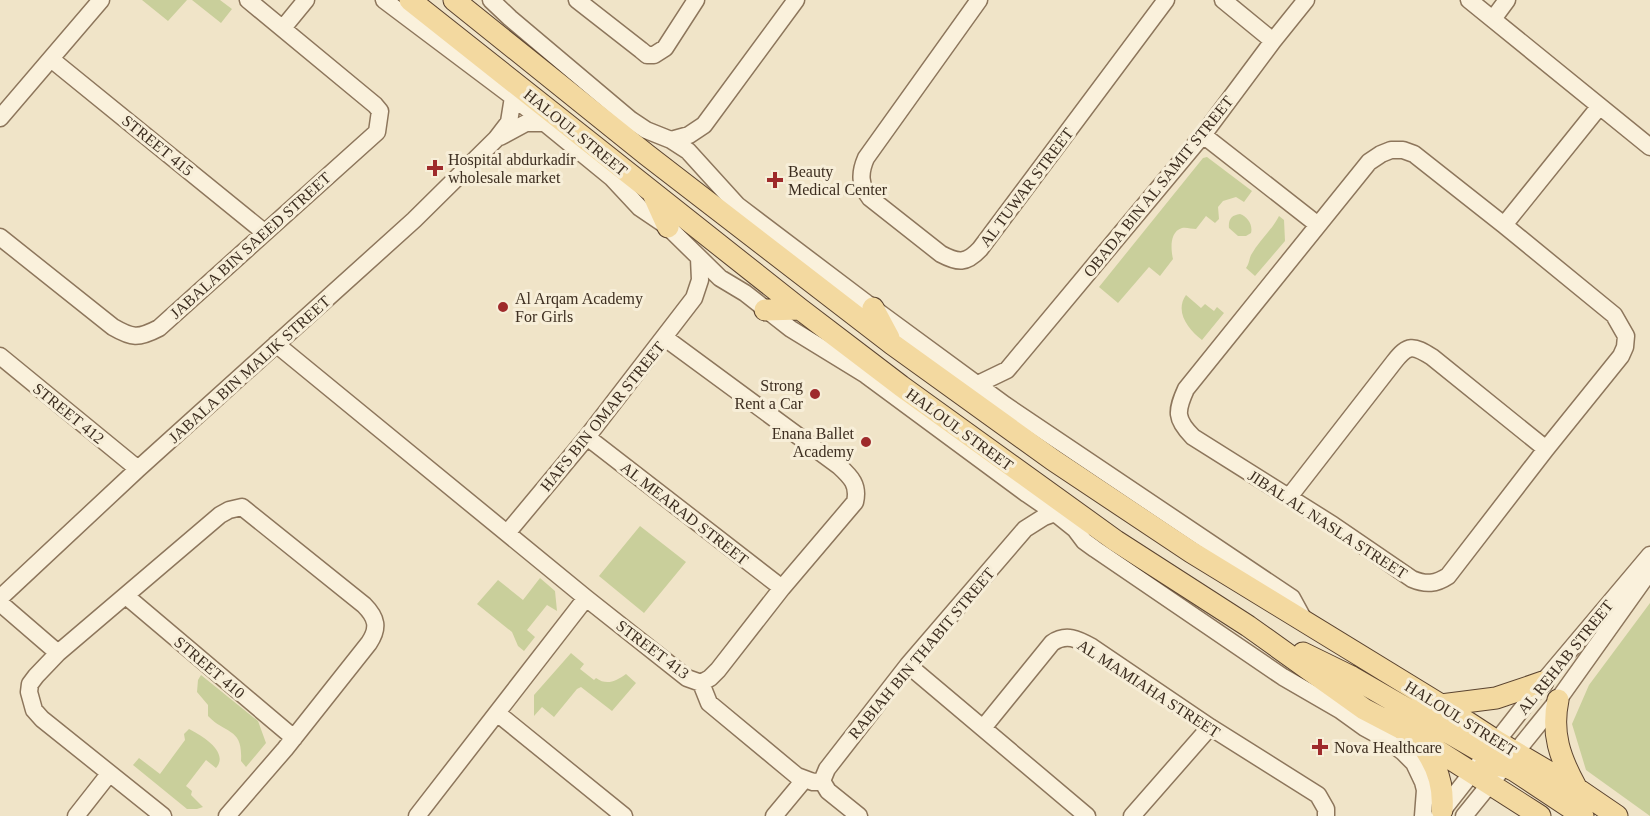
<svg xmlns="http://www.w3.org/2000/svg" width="1650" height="816" font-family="'Times New Roman',serif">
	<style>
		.green { fill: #c9cf9b }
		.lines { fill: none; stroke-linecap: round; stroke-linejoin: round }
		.minor-casing { stroke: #8d765c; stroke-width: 19 }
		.major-casing { stroke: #5b4430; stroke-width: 23 }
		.minor { stroke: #faf1dc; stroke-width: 16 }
		.major { stroke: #f3d9a0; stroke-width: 21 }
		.poi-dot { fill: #9e2a2b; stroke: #f7eed8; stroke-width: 2 }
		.labels { text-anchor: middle; stroke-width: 6; stroke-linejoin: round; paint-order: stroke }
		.street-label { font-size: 16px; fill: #3d2e20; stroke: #f7eed8 }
		.poi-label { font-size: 16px; fill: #3d2e20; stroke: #f7eed8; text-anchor: start }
	</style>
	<rect width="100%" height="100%" fill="#f0e4c8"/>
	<path class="green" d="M 142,0 L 187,0 L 168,21 Z
		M 192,0 L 220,0 L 232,9 L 221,23 Z
		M 1207,157 L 1252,191 L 1244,202 L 1236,197 L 1223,201 L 1218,207 L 1219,219 L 1215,223 L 1206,216 L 1196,229 C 1192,229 1186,227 1182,228 C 1169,232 1171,250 1173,259 L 1160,276 L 1149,267 L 1118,303 L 1099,287 L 1203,158 Z
		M 1240,214 C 1248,217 1253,225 1251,233 L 1246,236 L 1238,236 L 1229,228 C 1228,219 1232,215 1240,214 Z
		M 1279,216 L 1284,220 L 1285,241 L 1255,276 L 1246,268 C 1249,264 1249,260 1251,255 C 1259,241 1272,230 1279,216 Z
		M 1186,295 L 1201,308 L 1205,304 L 1214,311 L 1217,307 L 1224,313 L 1202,340 C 1189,330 1174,312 1186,295 Z
		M 640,526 L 686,562 L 644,613 L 599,576 Z
		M 540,578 L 555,591 L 557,611 L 547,605 L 527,630 L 535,637 L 524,651 L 518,646 L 512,632 L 477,604 L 498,580 L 523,600 Z
		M 1650,603 L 1650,816 L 1586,770 L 1572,724 L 1589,685 Z
		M 571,653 L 584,664 L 580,669 L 594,680 L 596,678 C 607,686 616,681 626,674 L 636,683 L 612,711 L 581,687 L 577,689 L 554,717 L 542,707 L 534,716 L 534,695 Z
		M 201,675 L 258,721 L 266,743 L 246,767 L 241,761 C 243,727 226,735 208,716 L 208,705 L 197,692 L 198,680 Z
		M 189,729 C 201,735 230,752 216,768 L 206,760 L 186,786 L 192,791 L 191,795 L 203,807 L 197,809 L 187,809 L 133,765 L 139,758 L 160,774 L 185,740 L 184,734 Z"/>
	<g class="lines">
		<g class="minor-casing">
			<path id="minor" d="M 384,0 L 513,97 L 612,178 L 640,208 L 668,227 L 720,278 L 745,293 L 791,329 L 866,375 L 1027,494 L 1055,513 L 1075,529 L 1084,541 L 1095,549 L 1283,677 L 1340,710 L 1365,728 L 1387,740 L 1403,752 L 1414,763 L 1423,782 L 1425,790 L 1423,816
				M 491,0 L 510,18 L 631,120 L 646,130 L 671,140 L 688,151 L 737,205 L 873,308 L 1005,405 L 1292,598 L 1304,620
				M 577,0 L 641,50 L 647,55 L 654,55 L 665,48 L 696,0
				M 979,0 L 866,158 C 859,174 860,185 870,198 L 941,254 C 958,263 966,264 980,249 L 1166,0
				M 1223,0 L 1273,41
				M 1469,0 L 1650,147
				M 1493,19 L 1507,0
				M 283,28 L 306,0
				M 51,59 L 264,232
				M 0,118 L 101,0
				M 1203,135 L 1318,225
				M 500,137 L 526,123 L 545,123
				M 671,140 L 689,135 L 704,125 L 796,0
				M 1391,150 L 1403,150 L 1414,154 L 1504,225 L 1614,315 L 1626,336 L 1625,347 L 1621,356 L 1546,449 L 1448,576 C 1436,584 1426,585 1412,579 L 1333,525 L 1193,437 C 1175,419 1176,411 1186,389 L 1369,162 L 1381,154 Z
				M 1504,225 L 1599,107
				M 0,237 L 113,327 C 132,338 138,339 159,328 L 377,132 L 380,111 L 375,105 L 248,0
				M 665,338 L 839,466 C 851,477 859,485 855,502 L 782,588 L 718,670 L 710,678 L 701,683
				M 276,344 L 586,598 L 687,678 L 701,683
				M 0,356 L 138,469
				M 978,384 L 1007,370 L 1203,135 L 1273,41 L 1306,0
				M 587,437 L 782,588
				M 1289,497 L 1394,362 C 1408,344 1413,345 1432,357 L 1546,449
				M 508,532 L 587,437 L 694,298 L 700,280 L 699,258
				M 126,596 L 294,738
				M 0,598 L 138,469 L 414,220 L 496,139 L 509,122 L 513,97
				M 0,603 L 58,653
				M 908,665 L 1087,816
				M 701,683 L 709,703 L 797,776 L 813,782 L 822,781
				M 497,713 L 624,816
				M 983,728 L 1052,643 C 1066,633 1078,639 1092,647 L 1210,727 L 1318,795 L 1326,809 L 1326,816
				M 822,781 L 827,769 L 908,665 L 1025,529 L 1044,517 L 1055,513
				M 822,781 L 828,791 L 859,816
				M 1439,815 L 1543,682 L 1650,555
				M 76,816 L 109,774
				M 163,816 L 42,719 L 34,710 L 29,692 L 30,684 L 36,676 L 58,653 L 220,515 L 229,510 L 242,507 L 364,605 C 377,618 379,628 369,643 L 285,749 L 227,816
				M 417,816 L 586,598
				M 774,816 L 804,780
				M 1132,816 L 1210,727
				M 1464,816 L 1558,700 L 1650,571"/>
		</g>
		<g class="major-casing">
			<path id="major" d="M 410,0 L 800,309 L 901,386 L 1116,541 L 1248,626 L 1364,709 L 1410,733 L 1540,816
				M 454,0 L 647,155 L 892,344 L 1053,460 L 1191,552 L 1441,705 L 1498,742 L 1576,788 L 1617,816
				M 654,196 L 668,227
				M 873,308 L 889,338
				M 765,310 L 800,309
				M 1303,653 L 1352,677 L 1480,751 L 1494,754 L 1516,753
				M 1558,700 C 1551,733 1560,758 1576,787
				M 1441,705 L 1496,698 L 1543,682
				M 1421,744 C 1437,764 1444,785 1442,810
				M 1484,767 C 1496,764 1505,765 1515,771 L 1583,816"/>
		</g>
		<use href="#minor" class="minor"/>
		<use href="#major" class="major"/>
	</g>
	<g class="poi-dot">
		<path d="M432 159h6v6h6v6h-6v6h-6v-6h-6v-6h6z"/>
		<path d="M772 171h6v6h6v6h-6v6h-6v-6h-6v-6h6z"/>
		<circle cx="503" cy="307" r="6"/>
		<circle cx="815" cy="394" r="6"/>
		<circle cx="866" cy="442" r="6"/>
		<path d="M1317 738h6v6h6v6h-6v6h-6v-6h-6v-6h6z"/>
	</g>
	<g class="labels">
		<g class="street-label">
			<text transform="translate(576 132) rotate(39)" y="6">HALOUL STREET</text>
			<text transform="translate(158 145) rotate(39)" y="6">STREET 415</text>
			<text transform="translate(1158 186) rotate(-51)" y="6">OBADA BIN AL SAMIT STREET</text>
			<text transform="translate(1026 187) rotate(-53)" y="6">AL TUWAR STREET</text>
			<text transform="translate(250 245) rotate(-42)" y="6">JABALA BIN SAEED STREET</text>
			<text transform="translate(249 369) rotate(-42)" y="6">JABALA BIN MALIK STREET</text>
			<text transform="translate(69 413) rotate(39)" y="6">STREET 412</text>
			<text transform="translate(602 416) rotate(-51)" y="6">HAFS BIN OMAR STREET</text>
			<text transform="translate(960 429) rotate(36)" y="6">HALOUL STREET</text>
			<text transform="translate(685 513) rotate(38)" y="6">AL MEARAD STREET</text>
			<text transform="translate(1328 524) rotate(33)" y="6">JIBAL AL NASLA STREET</text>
			<text transform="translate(653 649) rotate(37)" y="6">STREET 413</text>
			<text transform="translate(921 653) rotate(-50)" y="6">RABIAH BIN THABIT STREET</text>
			<text transform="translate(1565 657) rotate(-51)" y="6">AL REHAB STREET</text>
			<text transform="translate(210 667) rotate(40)" y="6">STREET 410</text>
			<text transform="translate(1149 688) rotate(33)" y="6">AL MAMIAHA STREET</text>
			<text transform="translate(1461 718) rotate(32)" y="6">HALOUL STREET</text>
		</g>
		<g class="poi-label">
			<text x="448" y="165">Hospital abdurkadir<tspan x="448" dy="18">wholesale market</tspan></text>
			<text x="788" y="177">Beauty<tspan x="788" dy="18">Medical Center</tspan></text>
			<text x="515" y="304">Al Arqam Academy<tspan x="515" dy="18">For Girls</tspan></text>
			<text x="803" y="391" text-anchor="end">Strong<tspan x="803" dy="18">Rent a Car</tspan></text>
			<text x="854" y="439" text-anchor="end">Enana Ballet<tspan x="854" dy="18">Academy</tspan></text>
			<text x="1334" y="753">Nova Healthcare</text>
		</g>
	</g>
</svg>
